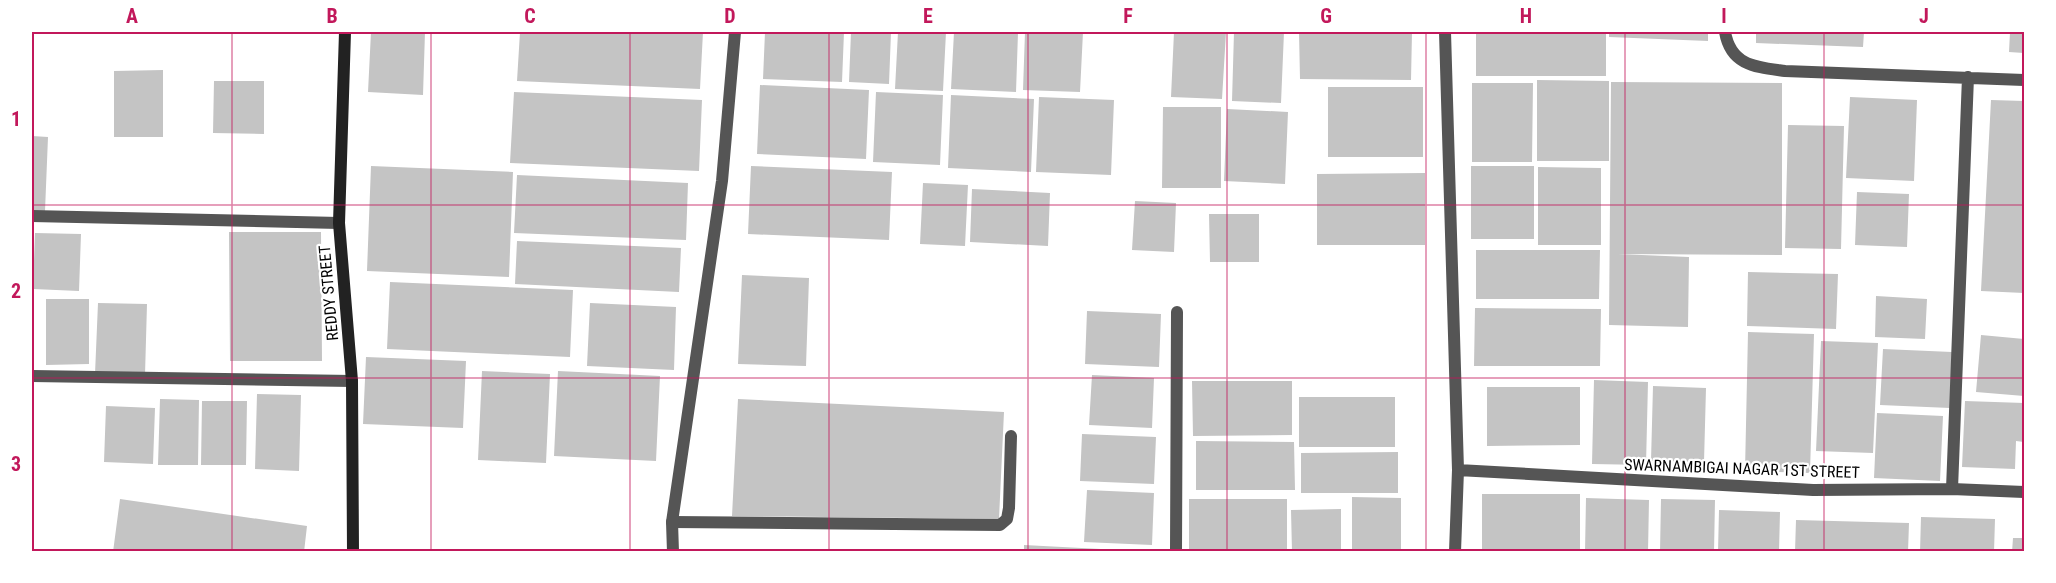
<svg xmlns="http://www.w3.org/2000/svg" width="2056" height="583" font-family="'Roboto Condensed',sans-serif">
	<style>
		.building { fill: #c4c4c4 }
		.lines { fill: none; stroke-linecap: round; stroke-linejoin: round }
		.lane { stroke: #555; stroke-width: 12 }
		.street { stroke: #555; stroke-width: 12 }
		.secondary { stroke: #222; stroke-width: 12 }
		.grid { fill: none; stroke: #c2185b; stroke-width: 1.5; stroke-opacity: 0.55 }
		.labels { text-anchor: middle; stroke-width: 4.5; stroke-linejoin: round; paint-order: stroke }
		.street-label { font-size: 16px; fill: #000; stroke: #fff }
		.neatline { fill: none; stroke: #c2185b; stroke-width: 2 }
		.grid-label { font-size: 20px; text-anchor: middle; font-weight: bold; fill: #c2185b }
	</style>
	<rect width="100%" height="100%" fill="#fff"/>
	<path class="building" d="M 371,32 L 425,32 L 423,95 L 368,92 Z
		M 520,32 L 703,32 L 700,89 L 517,81 Z
		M 765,32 L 844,32 L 842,82 L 763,79 Z
		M 851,32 L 891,32 L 889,84 L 849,82 Z
		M 898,32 L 946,32 L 943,91 L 895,89 Z
		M 954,32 L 1018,32 L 1016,92 L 951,89 Z
		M 1025,32 L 1083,32 L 1080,92 L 1023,90 Z
		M 1174,32 L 1226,32 L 1222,99 L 1171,97 Z
		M 1234,32 L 1284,32 L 1281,103 L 1232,101 Z
		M 1299,32 L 1412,32 L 1411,80 L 1300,79 Z
		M 1476,32 L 1606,32 L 1606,76 L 1476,76 Z
		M 1609,32 L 1708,32 L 1708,41 L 1609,37 Z
		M 1756,32 L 1864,32 L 1863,47 L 1756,43 Z
		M 2010,32 L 2024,32 L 2024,53 L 2009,52 Z
		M 163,70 L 163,137 L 114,137 L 114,71 Z
		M 1537,80 L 1609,81 L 1609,161 L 1537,161 Z
		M 214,81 L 264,81 L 264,134 L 213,133 Z
		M 1611,82 L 1782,83 L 1782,255 L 1618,254 L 1689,257 L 1688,327 L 1609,325 Z
		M 1472,83 L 1533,83 L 1532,162 L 1472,162 Z
		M 760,85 L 869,90 L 866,159 L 757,154 Z
		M 1328,87 L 1423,87 L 1423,157 L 1328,157 Z
		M 514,92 L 702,100 L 699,171 L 510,163 Z
		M 876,92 L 943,95 L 940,165 L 873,162 Z
		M 951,95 L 1034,99 L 1031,172 L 948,168 Z
		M 1039,97 L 1114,100 L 1111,175 L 1036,172 Z
		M 1850,97 L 1917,100 L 1914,181 L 1846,178 Z
		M 1991,100 L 2024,101 L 2024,293 L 1981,291 Z
		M 1163,107 L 1221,107 L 1221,188 L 1162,188 Z
		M 1227,109 L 1288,112 L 1285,184 L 1224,181 Z
		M 1788,125 L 1844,126 L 1841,249 L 1785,248 Z
		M 32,136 L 48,137 L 45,211 L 32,211 Z
		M 371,166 L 513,172 L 509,277 L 367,271 Z
		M 751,166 L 892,172 L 889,240 L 748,234 Z
		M 1471,166 L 1534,166 L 1534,239 L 1471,239 Z
		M 1538,167 L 1601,168 L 1601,245 L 1538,245 Z
		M 1425,173 L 1425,245 L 1317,245 L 1317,174 Z
		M 517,175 L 688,183 L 686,240 L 514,233 Z
		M 923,183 L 968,185 L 965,246 L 920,244 Z
		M 972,189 L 1050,193 L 1048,246 L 970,242 Z
		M 1857,192 L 1909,194 L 1907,247 L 1855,245 Z
		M 1135,201 L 1176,203 L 1174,252 L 1132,250 Z
		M 1209,214 L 1259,214 L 1259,262 L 1210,262 Z
		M 229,232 L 321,232 L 322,361 L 230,361 Z
		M 35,233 L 81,234 L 79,291 L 33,289 Z
		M 517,241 L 681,248 L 679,292 L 515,284 Z
		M 1476,250 L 1600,250 L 1599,299 L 1476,299 Z
		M 1748,272 L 1838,274 L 1836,329 L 1747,326 Z
		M 742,275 L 809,278 L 806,366 L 738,364 Z
		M 390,282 L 573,290 L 570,357 L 387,349 Z
		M 1876,296 L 1927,299 L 1925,339 L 1875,337 Z
		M 46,299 L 89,299 L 89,364 L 46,365 Z
		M 98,303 L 147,304 L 145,375 L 95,374 Z
		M 590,303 L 676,307 L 674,370 L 587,366 Z
		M 1475,308 L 1601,309 L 1600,366 L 1474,366 Z
		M 1087,311 L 1161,314 L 1159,367 L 1085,364 Z
		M 1748,332 L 1814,334 L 1810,473 L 1745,471 Z
		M 1981,335 L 2024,339 L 2024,396 L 1976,392 Z
		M 1821,341 L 1878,343 L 1873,453 L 1816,451 Z
		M 1883,349 L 1952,352 L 1950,408 L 1880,405 Z
		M 366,357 L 466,361 L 463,428 L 363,424 Z
		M 482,371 L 550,374 L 546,463 L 478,460 Z
		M 558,371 L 660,376 L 656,461 L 554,456 Z
		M 1092,375 L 1154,378 L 1152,428 L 1089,425 Z
		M 1594,380 L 1648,382 L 1646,465 L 1592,464 Z
		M 1192,381 L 1292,381 L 1292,435 L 1193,436 Z
		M 1653,386 L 1706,388 L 1704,462 L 1651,461 Z
		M 1487,387 L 1580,387 L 1580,445 L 1487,446 Z
		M 257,394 L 301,395 L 299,471 L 255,469 Z
		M 1299,397 L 1395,397 L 1395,447 L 1299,447 Z
		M 160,399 L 199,400 L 198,465 L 158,465 Z
		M 738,399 L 1004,412 L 999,519 L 732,516 Z
		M 202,401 L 247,401 L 246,465 L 201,465 Z
		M 1965,401 L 2024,403 L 2024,442 L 2016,441 L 2015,469 L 1962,467 Z
		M 106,406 L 155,408 L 153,464 L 104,462 Z
		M 1877,413 L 1943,416 L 1940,481 L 1874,478 Z
		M 1082,434 L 1156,437 L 1154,484 L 1080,481 Z
		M 1196,441 L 1294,442 L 1295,490 L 1196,490 Z
		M 1398,452 L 1398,493 L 1301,493 L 1301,453 Z
		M 1087,490 L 1154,493 L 1152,545 L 1084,542 Z
		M 1482,494 L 1580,494 L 1580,552 L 1482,552 Z
		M 1352,497 L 1401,498 L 1401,552 L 1352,552 Z
		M 1586,498 L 1649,500 L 1648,552 L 1585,552 Z
		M 120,499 L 307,526 L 304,552 L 113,552 Z
		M 1189,499 L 1287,499 L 1287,552 L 1189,552 Z
		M 1661,499 L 1715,500 L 1714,552 L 1660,552 Z
		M 1341,509 L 1341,552 L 1292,552 L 1291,510 Z
		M 1719,510 L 1780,512 L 1779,552 L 1718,552 Z
		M 1921,517 L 1995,519 L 1994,552 L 1920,552 Z
		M 1796,520 L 1909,523 L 1908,552 L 1795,552 Z
		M 2013,538 L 2024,538 L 2024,552 L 2012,552 Z
		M 1024,545 L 1120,550 L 1120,552 L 1024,552 Z"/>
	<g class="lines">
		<path class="lane" d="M 672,522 L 1000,525 L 1007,519 L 1009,508 L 1011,436"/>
		<path class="street" d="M 1445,32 L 1458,470 L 1455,552
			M 1725,32 C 1731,66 1756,67 1785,71 L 2024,80
			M 32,216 L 339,223
			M 32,376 L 352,381
			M 1458,470 L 1813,490 L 1952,489 L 2024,492
			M 1952,489 L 1968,77
			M 673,552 L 672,522 L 722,181 L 735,32
			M 1176,552 L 1177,312"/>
		<path class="secondary" d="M 345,32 L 339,223 L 352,381 L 353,552"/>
	</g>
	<path class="grid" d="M 232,32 L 232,552M 431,32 L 431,552M 630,32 L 630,552M 829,32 L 829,552M 1028,32 L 1028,552M 1227,32 L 1227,552M 1426,32 L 1426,552M 1625,32 L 1625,552M 1824,32 L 1824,552M 32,205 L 2024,205M 32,378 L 2024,378"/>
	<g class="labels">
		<g class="street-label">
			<text transform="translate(328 293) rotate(-95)" y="6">REDDY STREET</text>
			<text transform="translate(1742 468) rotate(2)" y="6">SWARNAMBIGAI NAGAR 1ST STREET</text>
		</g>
	</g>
	<rect width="2056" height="583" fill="none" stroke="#ffffff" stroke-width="66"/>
	<rect x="33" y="33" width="1990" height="517" class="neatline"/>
	<g class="grid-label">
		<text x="132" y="23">A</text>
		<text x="332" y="23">B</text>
		<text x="530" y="23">C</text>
		<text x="730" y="23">D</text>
		<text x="928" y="23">E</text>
		<text x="1128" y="23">F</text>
		<text x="1326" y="23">G</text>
		<text x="1526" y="23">H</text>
		<text x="1724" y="23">I</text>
		<text x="1924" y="23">J</text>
		<text x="16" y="126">1</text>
		<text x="16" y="298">2</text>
		<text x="16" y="471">3</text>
	</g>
</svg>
